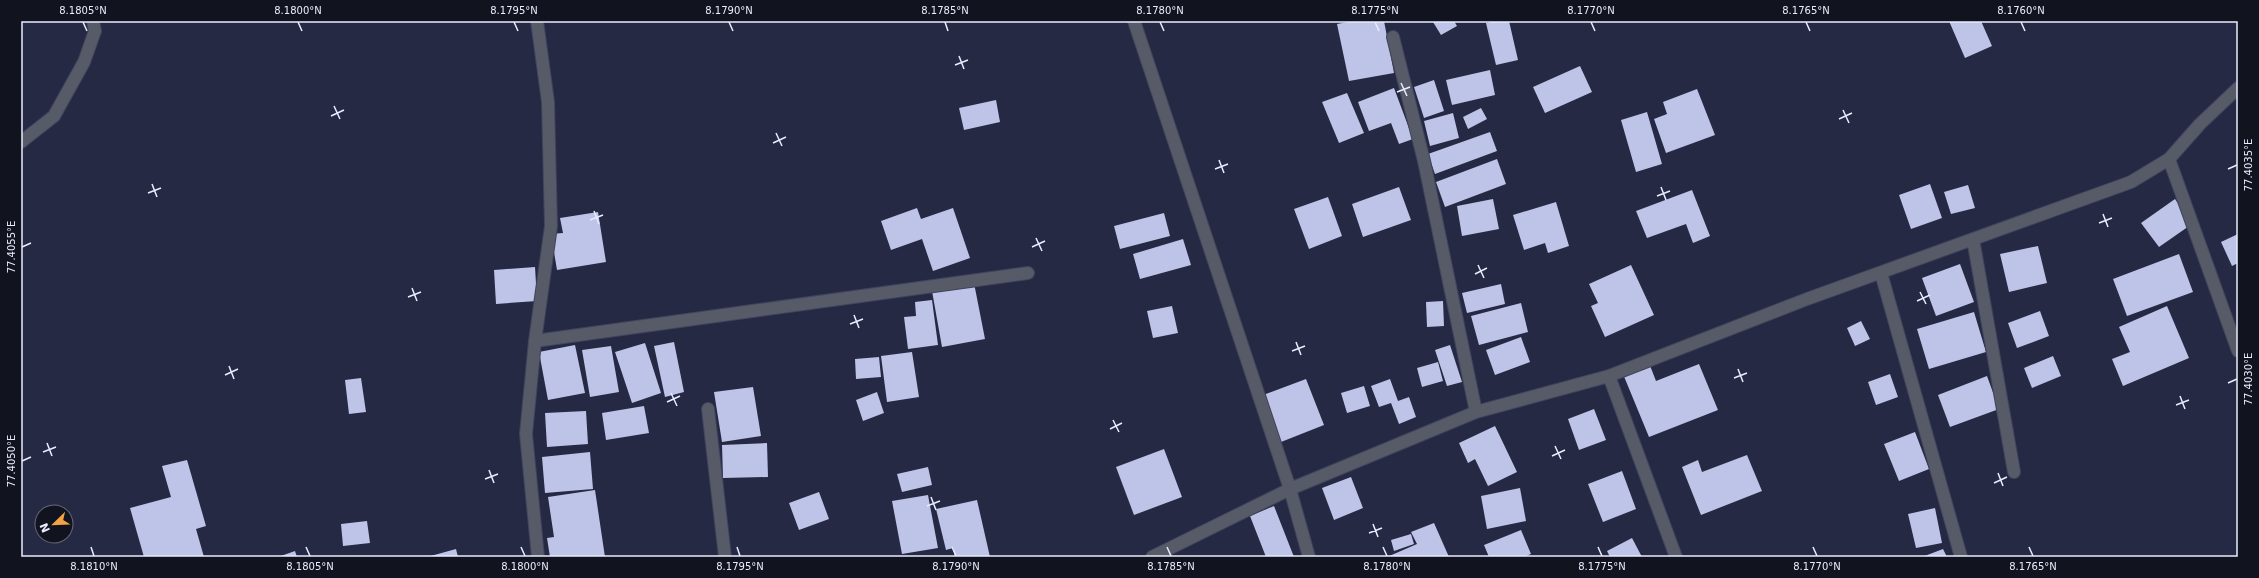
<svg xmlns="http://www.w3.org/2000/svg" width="2259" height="578" font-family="'DejaVu Sans',sans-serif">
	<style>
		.building { fill: #bec4e7 }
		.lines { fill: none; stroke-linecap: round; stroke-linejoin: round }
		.minor-casing { stroke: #40445d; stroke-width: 14 }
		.minor { stroke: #575a67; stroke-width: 12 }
		.ticks { fill: none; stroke: #e9edff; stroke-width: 1.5 }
		.neatline { fill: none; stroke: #e9edff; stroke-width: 1.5 }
		.ticks-label { font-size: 10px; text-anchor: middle; fill: #e9edff }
	</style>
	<rect width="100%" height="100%" fill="#252943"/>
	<path class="building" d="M 1353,21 L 1384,21 L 1394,73 L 1349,81 L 1337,24 Z
		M 1435,21 L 1454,21 L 1457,26 L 1441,35 L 1433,22 Z
		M 1496,21 L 1509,21 L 1518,60 L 1496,65 L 1486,23 Z
		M 1949,21 L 1981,21 L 1992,46 L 1965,58 Z
		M 1580,66 L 1592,92 L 1545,113 L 1533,87 Z
		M 1490,70 L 1495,95 L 1452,105 L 1446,80 Z
		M 1434,80 L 1444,111 L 1424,118 L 1414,87 Z
		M 1394,88 L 1413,139 L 1399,144 L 1391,123 L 1369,131 L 1358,102 Z
		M 1697,89 L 1715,135 L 1666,153 L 1654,119 L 1667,114 L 1663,102 Z
		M 1347,93 L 1364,133 L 1339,143 L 1322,102 Z
		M 996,100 L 1000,122 L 964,130 L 959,108 Z
		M 1481,108 L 1487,119 L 1468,129 L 1463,117 Z
		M 1647,112 L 1662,164 L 1636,172 L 1621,120 Z
		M 1453,113 L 1459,138 L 1430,146 L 1424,121 Z
		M 1490,132 L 1497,151 L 1435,174 L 1428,154 Z
		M 1497,159 L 1506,184 L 1445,207 L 1436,182 Z
		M 1930,184 L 1942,218 L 1911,229 L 1899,195 Z
		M 1968,185 L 1975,208 L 1951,214 L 1944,192 Z
		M 1399,187 L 1411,220 L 1363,237 L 1352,204 Z
		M 1692,190 L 1710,236 L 1693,243 L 1686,224 L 1647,238 L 1636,211 Z
		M 1328,197 L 1342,236 L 1309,249 L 1294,209 Z
		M 1493,199 L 1499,229 L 1462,236 L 1457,206 Z
		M 2175,199 L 2192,224 L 2159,247 L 2141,223 Z
		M 1556,202 L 1569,246 L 1548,253 L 1545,243 L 1524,250 L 1513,215 Z
		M 917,208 L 921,219 L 953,208 L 970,258 L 933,271 L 922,239 L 891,250 L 881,221 Z
		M 598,212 L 606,262 L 557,270 L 551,234 L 563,233 L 560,218 Z
		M 1164,213 L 1170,236 L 1120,249 L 1114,226 Z
		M 2238,234 L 2238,263 L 2232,266 L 2221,242 Z
		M 1183,239 L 1191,265 L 1140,279 L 1133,254 Z
		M 2038,246 L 2047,283 L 2009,292 L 2000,254 Z
		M 2179,254 L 2193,292 L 2127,316 L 2113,279 Z
		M 1960,264 L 1974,302 L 1936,316 L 1922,278 Z
		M 1631,265 L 1654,315 L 1605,337 L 1591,306 L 1598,303 L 1589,284 Z
		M 535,267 L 537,301 L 496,304 L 494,270 Z
		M 974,283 L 985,339 L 942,347 L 932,291 Z
		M 1501,284 L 1505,304 L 1467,313 L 1462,293 Z
		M 932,300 L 938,345 L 908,349 L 904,317 L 916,316 L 915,302 Z
		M 1443,301 L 1444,326 L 1427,327 L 1426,302 Z
		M 1521,303 L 1528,332 L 1479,345 L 1471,316 Z
		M 1172,306 L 1178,333 L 1153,338 L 1147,311 Z
		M 2167,306 L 2189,358 L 2123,386 L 2112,359 L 2130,352 L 2119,327 Z
		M 2040,311 L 2049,336 L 2017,348 L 2008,323 Z
		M 1974,312 L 1986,352 L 1929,369 L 1917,329 Z
		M 1861,321 L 1870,339 L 1855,346 L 1847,328 Z
		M 1521,337 L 1530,362 L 1495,375 L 1486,350 Z
		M 674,342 L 684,392 L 665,397 L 654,346 Z
		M 645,343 L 661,393 L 632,403 L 615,352 Z
		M 575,345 L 585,393 L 548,400 L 539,352 Z
		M 1450,345 L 1462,382 L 1447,386 L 1435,350 Z
		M 611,346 L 619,392 L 590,397 L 582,350 Z
		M 912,352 L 919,397 L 887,402 L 881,356 Z
		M 2053,356 L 2061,376 L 2032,388 L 2024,368 Z
		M 879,357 L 881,377 L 856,379 L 855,359 Z
		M 1438,362 L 1443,381 L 1422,387 L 1417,368 Z
		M 1649,363 L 1656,381 L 1699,364 L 1718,410 L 1649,437 L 1623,374 Z
		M 1890,374 L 1898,397 L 1876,405 L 1868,382 Z
		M 1987,376 L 1999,409 L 1950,427 L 1938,395 Z
		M 361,378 L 366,412 L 349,414 L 345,380 Z
		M 1306,379 L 1324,425 L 1281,442 L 1263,395 Z
		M 1390,379 L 1398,401 L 1409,397 L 1416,417 L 1399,424 L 1391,403 L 1379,407 L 1371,386 Z
		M 1364,386 L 1370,406 L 1347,413 L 1341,393 Z
		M 753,387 L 761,436 L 722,442 L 714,392 Z
		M 877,392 L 884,413 L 863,421 L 856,400 Z
		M 644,406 L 649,433 L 606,440 L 602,413 Z
		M 1594,409 L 1606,440 L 1579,450 L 1568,419 Z
		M 586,411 L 588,444 L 547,447 L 545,413 Z
		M 1495,426 L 1517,472 L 1488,486 L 1475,459 L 1468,463 L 1459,443 Z
		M 1915,432 L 1929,469 L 1899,481 L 1884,444 Z
		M 767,443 L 768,477 L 723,478 L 722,445 Z
		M 1164,449 L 1182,497 L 1134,515 L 1116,467 Z
		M 590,452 L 593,489 L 545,493 L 542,457 Z
		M 1747,455 L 1762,491 L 1701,515 L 1682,467 L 1698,460 L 1702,472 Z
		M 187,460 L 206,526 L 196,529 L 204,557 L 144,557 L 130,508 L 171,497 L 162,466 Z
		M 928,467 L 932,485 L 902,492 L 897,474 Z
		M 1622,471 L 1636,509 L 1603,522 L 1588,484 Z
		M 1351,477 L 1363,508 L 1334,520 L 1322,488 Z
		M 1520,488 L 1526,521 L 1487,529 L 1481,496 Z
		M 595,490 L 605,557 L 550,557 L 547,538 L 554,537 L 548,497 Z
		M 819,492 L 829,519 L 799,530 L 789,503 Z
		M 928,495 L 938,548 L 902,554 L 892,501 Z
		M 977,500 L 990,557 L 955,557 L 953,548 L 946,550 L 936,509 Z
		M 1274,506 L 1294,557 L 1266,557 L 1250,516 Z
		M 1935,508 L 1942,543 L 1916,548 L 1908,514 Z
		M 367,521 L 370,543 L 343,546 L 341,524 Z
		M 1434,523 L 1449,557 L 1387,557 L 1417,544 L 1411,532 Z
		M 1521,530 L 1531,554 L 1523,557 L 1489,557 L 1484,545 Z
		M 1411,534 L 1414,544 L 1394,551 L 1391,540 Z
		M 1632,538 L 1642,557 L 1610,557 L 1607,551 Z
		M 456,549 L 458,557 L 427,557 Z
		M 1943,549 L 1947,557 L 1922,557 Z
		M 295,551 L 297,557 L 278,557 Z"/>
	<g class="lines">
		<g class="minor-casing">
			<path id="minor" d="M 537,21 L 548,102 L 551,226 L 535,341 L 526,434 L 538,557
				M 1134,21 L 1290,489 L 1309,557
				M 1393,37 L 1424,161 L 1476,412
				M 21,142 L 54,116 L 84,62 L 95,31 L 93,21
				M 2169,159 L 2238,351
				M 1973,239 L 2014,472
				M 1881,273 L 1961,557
				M 535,341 L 1028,273
				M 1609,376 L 1676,557
				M 708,409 L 725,557
				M 1152,557 L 1290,489 L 1476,412 L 1609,376 L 1807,299 L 2131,182 L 2169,159 L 2200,124 L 2238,88"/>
		</g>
		<use href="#minor" class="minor"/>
	</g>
	<path class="ticks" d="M 83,22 L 87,31M 298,22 L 302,31M 514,22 L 518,31M 729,22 L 733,31M 945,22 L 948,31M 1160,22 L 1164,31M 1375,22 L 1379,31M 1591,22 L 1595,31M 1806,22 L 1810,31M 2021,22 L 2025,31M 959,56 L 964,69M 955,65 L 968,60M 1401,83 L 1407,96M 1397,92 L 1410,87M 334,106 L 340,119M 1843,110 L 1849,123M 331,116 L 344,110M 1839,119 L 1852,113M 776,133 L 782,146M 773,143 L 786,137M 1219,160 L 1224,173M 1215,169 L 1228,164M 2228,169 L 2237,165M 152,184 L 157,197M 1661,187 L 1666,200M 148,193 L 161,188M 1657,196 L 1670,191M 594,211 L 599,224M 2103,214 L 2108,227M 590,220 L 603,215M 2099,223 L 2112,218M 1036,238 L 1042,251M 22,247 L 31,243M 1032,247 L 1045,241M 1478,265 L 1484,278M 1475,274 L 1487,268M 412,288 L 417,301M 1920,292 L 1926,304M 408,297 L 421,292M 1917,301 L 1930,295M 854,315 L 859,328M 850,324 L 863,319M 1296,342 L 1301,355M 1292,351 L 1305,346M 229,366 L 234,379M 1738,369 L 1743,382M 225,375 L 238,369M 1734,378 L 1747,373M 2228,383 L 2237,379M 671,393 L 677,406M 2180,396 L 2185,409M 667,402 L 680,396M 2176,405 L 2189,400M 1113,420 L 1119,432M 1110,429 L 1122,423M 47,443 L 52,456M 1555,446 L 1561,459M 43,452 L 56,447M 1552,456 L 1565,450M 22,461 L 31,457M 489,470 L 494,483M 1998,473 L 2003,486M 485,479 L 498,474M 1994,483 L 2007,477M 931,497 L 936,510M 927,506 L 940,501M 1373,524 L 1378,537M 1369,533 L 1382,528M 91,547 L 94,556M 306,547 L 310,556M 521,547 L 525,556M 737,547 L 740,556M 952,547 L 956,556M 1167,547 L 1171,556M 1383,547 L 1387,556M 1598,547 L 1602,556M 1813,547 L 1817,556M 2029,547 L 2033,556"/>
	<rect width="2259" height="578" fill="none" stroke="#11131f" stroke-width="44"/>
	<g transform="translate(54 524) rotate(247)"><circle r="19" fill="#11131f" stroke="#676a79"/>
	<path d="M0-3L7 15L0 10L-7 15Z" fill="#f4a344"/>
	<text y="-6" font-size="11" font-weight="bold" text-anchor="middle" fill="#e9edff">N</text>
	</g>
	<rect x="22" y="22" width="2215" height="534" class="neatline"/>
	<g class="ticks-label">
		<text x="83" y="14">8.1805°N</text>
		<text x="298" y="14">8.1800°N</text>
		<text x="514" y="14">8.1795°N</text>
		<text x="729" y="14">8.1790°N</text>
		<text x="945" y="14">8.1785°N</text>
		<text x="1160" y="14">8.1780°N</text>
		<text x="1375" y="14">8.1775°N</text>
		<text x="1591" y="14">8.1770°N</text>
		<text x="1806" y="14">8.1765°N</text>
		<text x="2021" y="14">8.1760°N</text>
		<text transform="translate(2248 165) rotate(-90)" y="4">77.4035°E</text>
		<text transform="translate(11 247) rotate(-90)" y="4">77.4055°E</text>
		<text transform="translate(2248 379) rotate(-90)" y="4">77.4030°E</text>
		<text transform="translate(11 461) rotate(-90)" y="4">77.4050°E</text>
		<text x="94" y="570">8.1810°N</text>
		<text x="310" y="570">8.1805°N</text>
		<text x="525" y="570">8.1800°N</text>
		<text x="740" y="570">8.1795°N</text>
		<text x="956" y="570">8.1790°N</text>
		<text x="1171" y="570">8.1785°N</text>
		<text x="1387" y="570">8.1780°N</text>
		<text x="1602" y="570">8.1775°N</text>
		<text x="1817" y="570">8.1770°N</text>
		<text x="2033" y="570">8.1765°N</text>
	</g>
</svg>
